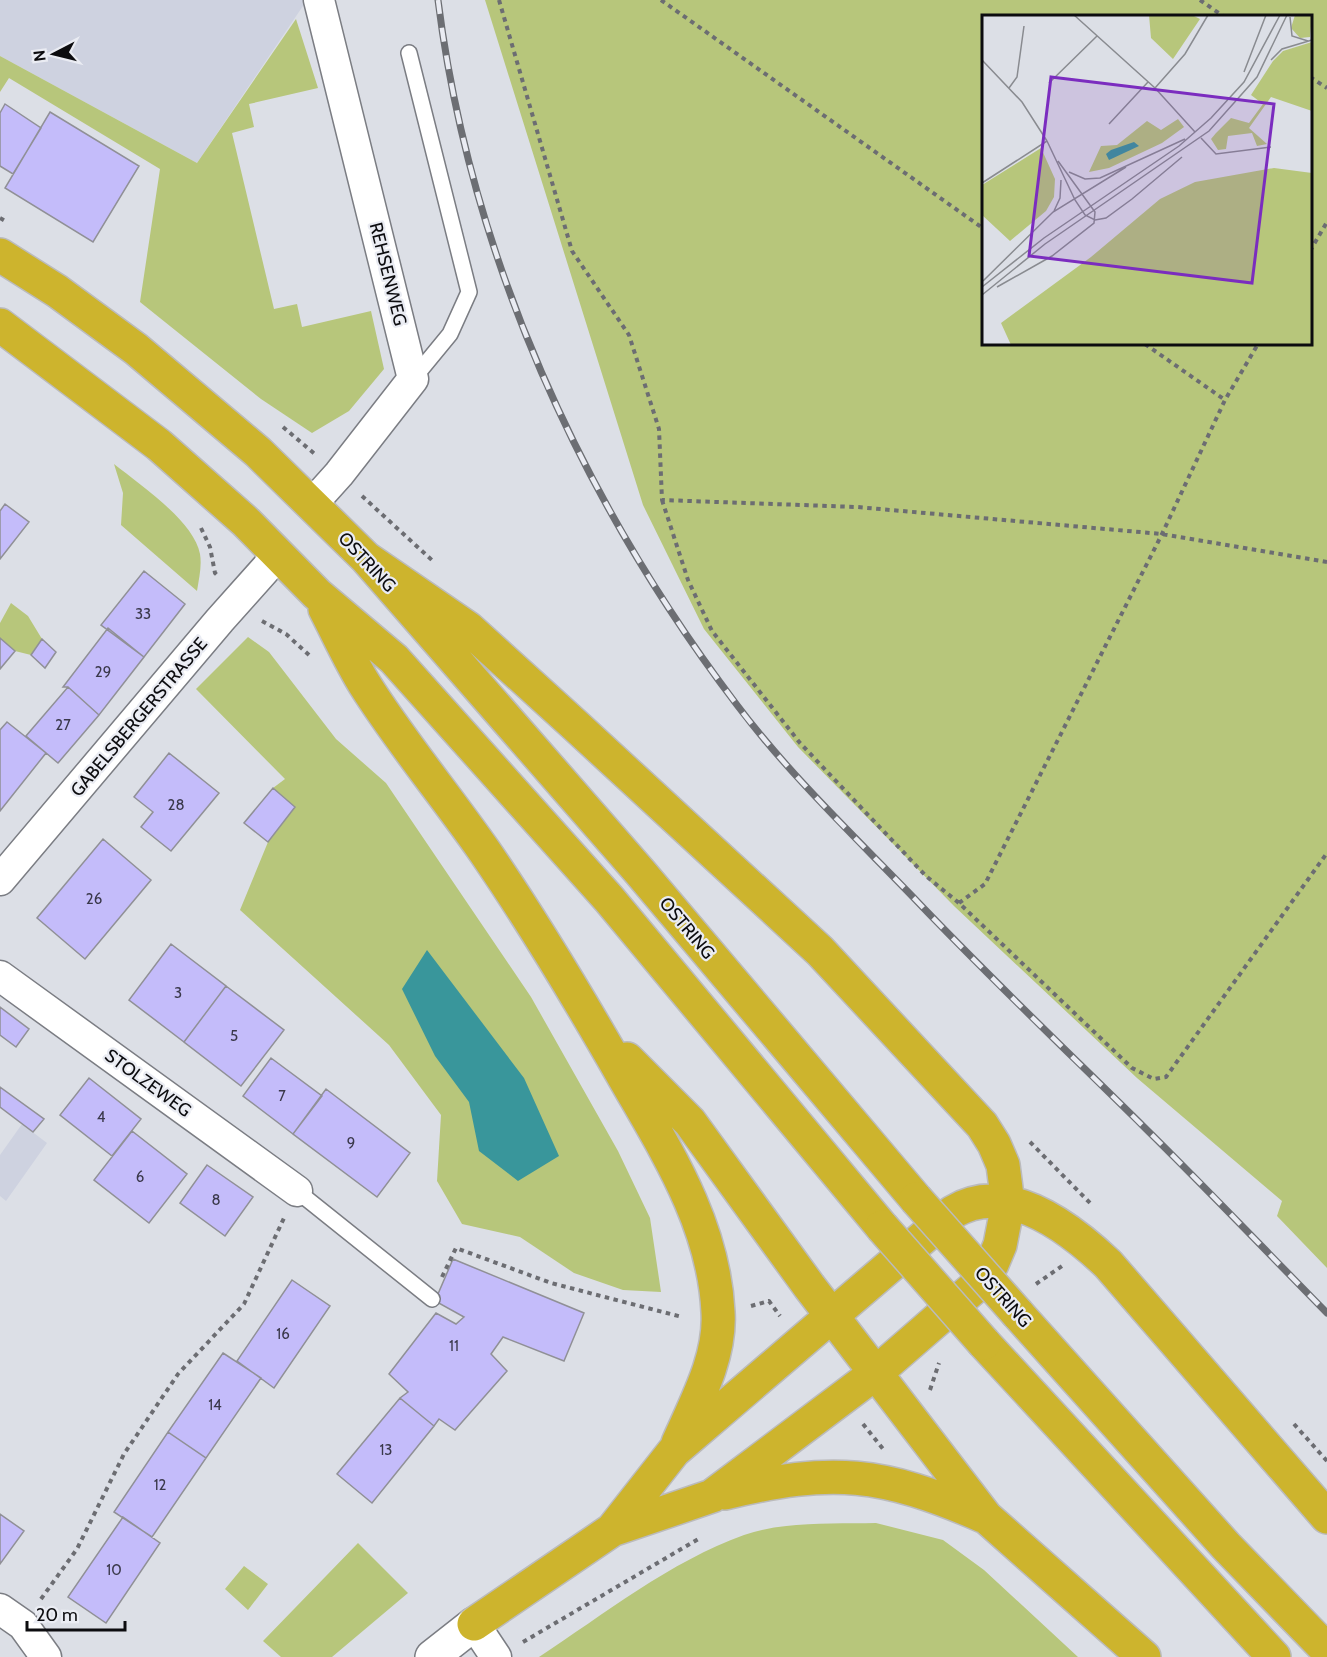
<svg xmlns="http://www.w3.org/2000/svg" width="1327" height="1657" font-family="Cabin,sans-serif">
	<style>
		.built { fill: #ced2e0 }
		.green { fill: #b7c67b; fill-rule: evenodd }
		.water { fill: #39969b }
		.building { fill: #c4bcfa; stroke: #909096; stroke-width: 1.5 }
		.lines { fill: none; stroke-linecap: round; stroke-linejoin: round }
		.lane-casing { stroke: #7b7d83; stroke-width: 18 }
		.street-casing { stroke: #7b7d83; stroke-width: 33 }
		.secondary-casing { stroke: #7b7d83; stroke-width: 36 }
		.highway-casing { stroke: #bbbbbc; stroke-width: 36 }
		.path { stroke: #6c6d72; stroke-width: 4; stroke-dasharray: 4.5 4.5; stroke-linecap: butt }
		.lane { stroke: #fff; stroke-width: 15 }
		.street { stroke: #fff; stroke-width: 30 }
		.secondary { stroke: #fff; stroke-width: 33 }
		.highway { stroke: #cdb42d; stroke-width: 33 }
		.rail-casing { stroke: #6c6e73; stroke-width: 7 }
		.rail { stroke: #eaecf3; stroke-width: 4.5; stroke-dasharray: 14; stroke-linecap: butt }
		.highway-bridge-casing { stroke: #bbbbbc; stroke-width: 36; stroke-linecap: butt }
		.highway-bridge { stroke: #cdb42d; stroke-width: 33 }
		.labels { text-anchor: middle; stroke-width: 4.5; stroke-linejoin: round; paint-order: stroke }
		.number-label { font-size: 15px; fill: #3a384a }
		.street-label { font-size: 18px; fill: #0c0c0f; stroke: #eaecf3 }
		.inset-road { fill: none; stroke: #898b90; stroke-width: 1.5 }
		.view { fill: #7b2cbf; fill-opacity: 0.15; stroke: #7b2cbf; stroke-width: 3 }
		.inset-edge { fill: none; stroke: #0c0c0f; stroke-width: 3 }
	</style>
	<rect width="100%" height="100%" fill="#dcdfe6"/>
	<path class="built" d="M 0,0 L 307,0 L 197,163 L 0,56 Z
		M 22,1124 L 47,1143 L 6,1201 L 0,1196 L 0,1155 Z"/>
	<path class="green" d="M 485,0 L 1327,0 L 1327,1268 L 1277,1216 L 1282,1201 L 1137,1078 L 954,906 L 798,747 L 704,629 L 643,505 ZM 984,16 L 1310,16 L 1310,344 L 984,344 Z
		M 296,19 L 318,88 L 249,104 L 254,127 L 232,133 L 274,309 L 297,304 L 302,327 L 371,311 L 384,369 L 349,411 L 312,433 L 261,399 L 140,302 L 160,169 L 9,78 L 0,92 L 0,56 L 197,163 Z
		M 114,464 C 139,484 194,521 200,554 C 202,566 199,578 197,591 L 121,525 L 123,493 Z
		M 11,603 L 28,616 L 42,639 L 31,655 L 15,651 L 0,638 L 0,623 Z
		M 248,637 L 269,652 L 336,739 L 386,783 L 531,997 L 618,1151 L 650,1218 L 661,1292 L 623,1290 L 574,1273 L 520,1237 L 462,1224 L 437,1181 L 441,1115 L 389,1045 L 240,910 L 268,842 L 295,807 L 273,788 L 285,779 L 196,689 Z
		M 876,1523 L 943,1540 L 984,1570 L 1078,1657 L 539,1657 C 603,1615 671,1561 744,1535 C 784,1521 833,1524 876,1523 Z
		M 358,1543 L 408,1593 L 332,1657 L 281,1657 L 263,1641 Z
		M 244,1566 L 268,1584 L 248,1610 L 225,1589 Z"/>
	<path class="water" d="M 427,950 L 524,1078 L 559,1156 L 518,1181 L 479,1151 L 469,1102 L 435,1056 L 402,989 Z"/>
	<path class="building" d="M 5,104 L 41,128 L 13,174 L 0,166 L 0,113 Z
		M 50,112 L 139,166 L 93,242 L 5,188 Z
		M 5,504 L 29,522 L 0,559 L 0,511 Z
		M 144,571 L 185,604 L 144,657 L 101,625 Z
		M 108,628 L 144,657 L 99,715 L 68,687 L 63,687 Z
		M 0,638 L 15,651 L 0,669 Z
		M 42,639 L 56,652 L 45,668 L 31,655 Z
		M 68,687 L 99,715 L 58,763 L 26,736 Z
		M 7,722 L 46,753 L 0,811 L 0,730 Z
		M 169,753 L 219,793 L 171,851 L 141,827 L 153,812 L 134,797 Z
		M 273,788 L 295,807 L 268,842 L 244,823 Z
		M 103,839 L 151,880 L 85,959 L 37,918 Z
		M 171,944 L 226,986 L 184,1042 L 129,1000 Z
		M 226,986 L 284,1030 L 241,1086 L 184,1042 Z
		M 0,1007 L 29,1029 L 16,1047 L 0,1035 Z
		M 271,1058 L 322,1096 L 293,1134 L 243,1096 Z
		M 89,1078 L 141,1119 L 112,1156 L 60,1115 Z
		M 0,1087 L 44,1119 L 33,1132 L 0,1107 Z
		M 326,1089 L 410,1153 L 377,1197 L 293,1134 Z
		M 132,1131 L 187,1174 L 149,1223 L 94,1180 Z
		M 207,1165 L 253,1197 L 225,1236 L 180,1203 Z
		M 453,1259 L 584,1313 L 564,1361 L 503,1337 L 491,1354 L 507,1371 L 455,1430 L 439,1419 L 434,1426 L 400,1398 L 408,1392 L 389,1374 L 436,1313 L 456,1324 L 464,1317 L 435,1301 Z
		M 292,1280 L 330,1306 L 274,1388 L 237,1361 Z
		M 223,1353 L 261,1378 L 206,1458 L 168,1432 Z
		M 400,1398 L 434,1426 L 372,1503 L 337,1474 Z
		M 168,1432 L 206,1458 L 152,1537 L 114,1512 Z
		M 0,1514 L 24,1531 L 0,1564 Z
		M 123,1517 L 160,1543 L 106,1623 L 68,1597 Z"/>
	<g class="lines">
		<g class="lane-casing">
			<path id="lane" d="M 409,53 L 469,292 L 450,334 L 413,379
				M 297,1191 L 432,1299"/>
		</g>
		<g class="street-casing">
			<path id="street" d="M 312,504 L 339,474 L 413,379 L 319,0
				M 0,880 L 220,620 L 278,555
				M 0,976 L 297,1191
				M 0,1609 L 23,1625 L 46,1657
				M 474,1624 L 496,1657"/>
		</g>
		<g class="secondary-casing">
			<path id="secondary" d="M 432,1657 L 474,1624"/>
		</g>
		<g class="highway-casing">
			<path id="highway" d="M 0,255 L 57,291 L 136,349 L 258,452 L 366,558 L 640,872 L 916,1199
				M 0,325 L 159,445 L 246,522 L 317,594 L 394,659 L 609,899 L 882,1227
				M 366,558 L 468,628 L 576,726 L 820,951 L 982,1125 L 994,1144 L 1003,1165 L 1008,1204 L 1000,1245 L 992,1264 L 977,1285 L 877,1372 L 712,1496 L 612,1530 L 474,1624
				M 325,609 C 338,634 350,661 365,685 C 401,742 446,796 485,852 C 535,925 581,1002 625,1079 C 667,1152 714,1225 718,1312 C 721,1357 696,1402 678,1443
				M 627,1059 L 690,1122 L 809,1286 L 986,1517 L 1144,1657
				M 1018,1314 L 1226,1546 L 1327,1650
				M 984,1343 L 1274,1657
				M 725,1493 C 833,1467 882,1472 983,1516
				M 612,1530 L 674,1451 L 953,1212 C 1007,1179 1070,1228 1108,1264 L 1327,1517"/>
		</g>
		<path class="path" d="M 499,0 L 572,251 L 629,335 L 659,429 L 662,500 L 857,507 L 1162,534 L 1327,562
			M 661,0 L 984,229
			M 1200,0 L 1223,16
			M 1310,77 L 1327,88
			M 0,218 L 7,222
			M 1310,251 L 1327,222
			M 1145,344 L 1225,400
			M 283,427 L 316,455
			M 362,496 L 434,562
			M 662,500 L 688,580 L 712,631 L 800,743 L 926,876 L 959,903 L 1132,1068 L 1154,1079 L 1166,1077 L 1327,853
			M 201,528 L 210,547 L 215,573 L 219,577
			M 262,621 L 286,634 L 309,655
			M 959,903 L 985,884 L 1162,534 L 1225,400 L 1258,344
			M 1030,1142 L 1092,1205
			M 442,1277 L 456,1248 L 551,1283 L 682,1317
			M 1036,1284 L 1062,1266
			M 751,1306 L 769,1301 L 780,1316
			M 930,1390 L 939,1363
			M 863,1424 L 883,1449
			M 1294,1424 L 1327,1461
			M 41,1599 L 77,1549 L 124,1454 L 178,1374 L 244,1304 L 284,1218
			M 523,1642 L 700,1538"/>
		<use href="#lane" class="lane"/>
		<use href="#street" class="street"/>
		<use href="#secondary" class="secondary"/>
		<use href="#highway" class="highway"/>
		<g class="rail-casing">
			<path id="rail" d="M 438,0 C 470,256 582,501 737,705 C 789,774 853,835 913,897 C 988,976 1067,1051 1144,1127 C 1206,1188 1266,1251 1327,1313"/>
		</g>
		<use href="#rail" class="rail"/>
		<g class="highway-bridge-casing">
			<path id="highway-bridge" d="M 916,1199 L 1018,1314
				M 882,1227 L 984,1343"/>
		</g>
		<use href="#highway-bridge" class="highway-bridge"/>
	</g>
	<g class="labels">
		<g class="number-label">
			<text x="143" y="619">33</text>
			<text x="103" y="677">29</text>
			<text x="63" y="730">27</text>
			<text x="176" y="810">28</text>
			<text x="94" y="904">26</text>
			<text x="178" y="998">3</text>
			<text x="234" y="1041">5</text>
			<text x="282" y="1101">7</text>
			<text x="101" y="1122">4</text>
			<text x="351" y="1148">9</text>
			<text x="140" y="1182">6</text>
			<text x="216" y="1205">8</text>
			<text x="283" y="1339">16</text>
			<text x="454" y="1351">11</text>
			<text x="215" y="1410">14</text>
			<text x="386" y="1455">13</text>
			<text x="160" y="1490">12</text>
			<text x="114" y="1575">10</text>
		</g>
		<g class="street-label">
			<text transform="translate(388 274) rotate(76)" y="6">REHSENWEG</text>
			<text transform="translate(367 562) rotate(47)" y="6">OSTRING</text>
			<text transform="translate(139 717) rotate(-50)" y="6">GABELSBERGERSTRASSE</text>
			<text transform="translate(687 928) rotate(50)" y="6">OSTRING</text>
			<text transform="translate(148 1083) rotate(36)" y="6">STOLZEWEG</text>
			<text transform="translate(1003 1297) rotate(48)" y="6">OSTRING</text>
		</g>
	</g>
	<g transform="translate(982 15)">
		<rect width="330" height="330" fill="#dcdfe6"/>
		<path d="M 167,0 L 210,0 L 218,4 L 191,44 L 169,23 ZM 313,0 L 330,0 L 328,22 L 318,23 L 309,13 ZM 330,27 L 330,96 L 289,82 L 267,113 L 285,129 L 275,131 L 270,118 L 246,121 L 244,134 L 236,135 L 229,124 L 234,118 L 249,103 L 267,108 L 281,89 L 269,80 L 291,46 L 301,36 ZM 196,104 L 202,112 L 180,128 L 127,153 L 107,157 L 119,131 L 135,130 L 165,106 L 179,115 ZM 59,133 L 73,164 L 72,182 L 64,196 L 28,226 L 0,200 L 0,170 ZM 292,153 L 330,158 L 330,330 L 29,330 L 19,308 L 109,242 L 178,184 L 213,167 Z" fill="#b7c67b"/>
		<path d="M 152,127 L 157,131 L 127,145 L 124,139 L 129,135 Z" fill="#39969b"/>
		<path class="inset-road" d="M 92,0 L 173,73 L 213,117M 308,2 L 310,21 L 326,26M 0,45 L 40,87 L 65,126M 289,45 L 300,34 L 330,25M 262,57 L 284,0M 67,68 L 115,21M 27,73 L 35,62 L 42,11M 173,73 L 203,39 L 226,0M 127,109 L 166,67M 219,123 L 234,139 L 289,132M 65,126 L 93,185 L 103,200 L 113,205 L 124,203 L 150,184 L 200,142M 87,157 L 103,164 L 118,163 L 203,124M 0,168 L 65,126M 72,196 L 78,183 L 79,165M 1,266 L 71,197 L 144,152M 0,272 L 62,223 L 197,131 L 229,103 L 262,67 L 298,0M 15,272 L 70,241 L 112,208 L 113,197 L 76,146M 0,280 L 63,229 L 227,116 L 275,62 L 305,0"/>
		<path class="view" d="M 69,62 L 292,89 L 270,268 L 47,241 Z"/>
		<rect width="330" height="330" class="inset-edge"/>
	</g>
	<g transform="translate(54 54) rotate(263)" stroke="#eaecf3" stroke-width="4.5" paint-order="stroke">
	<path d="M0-4.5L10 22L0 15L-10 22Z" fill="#0c0c0f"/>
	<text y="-9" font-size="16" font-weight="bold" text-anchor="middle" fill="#0c0c0f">N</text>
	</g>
	<path d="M27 1621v9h98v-9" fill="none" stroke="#0c0c0f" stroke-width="3"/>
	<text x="36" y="1621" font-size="18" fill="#0c0c0f" stroke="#eaecf3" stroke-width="4.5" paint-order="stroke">20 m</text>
</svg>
